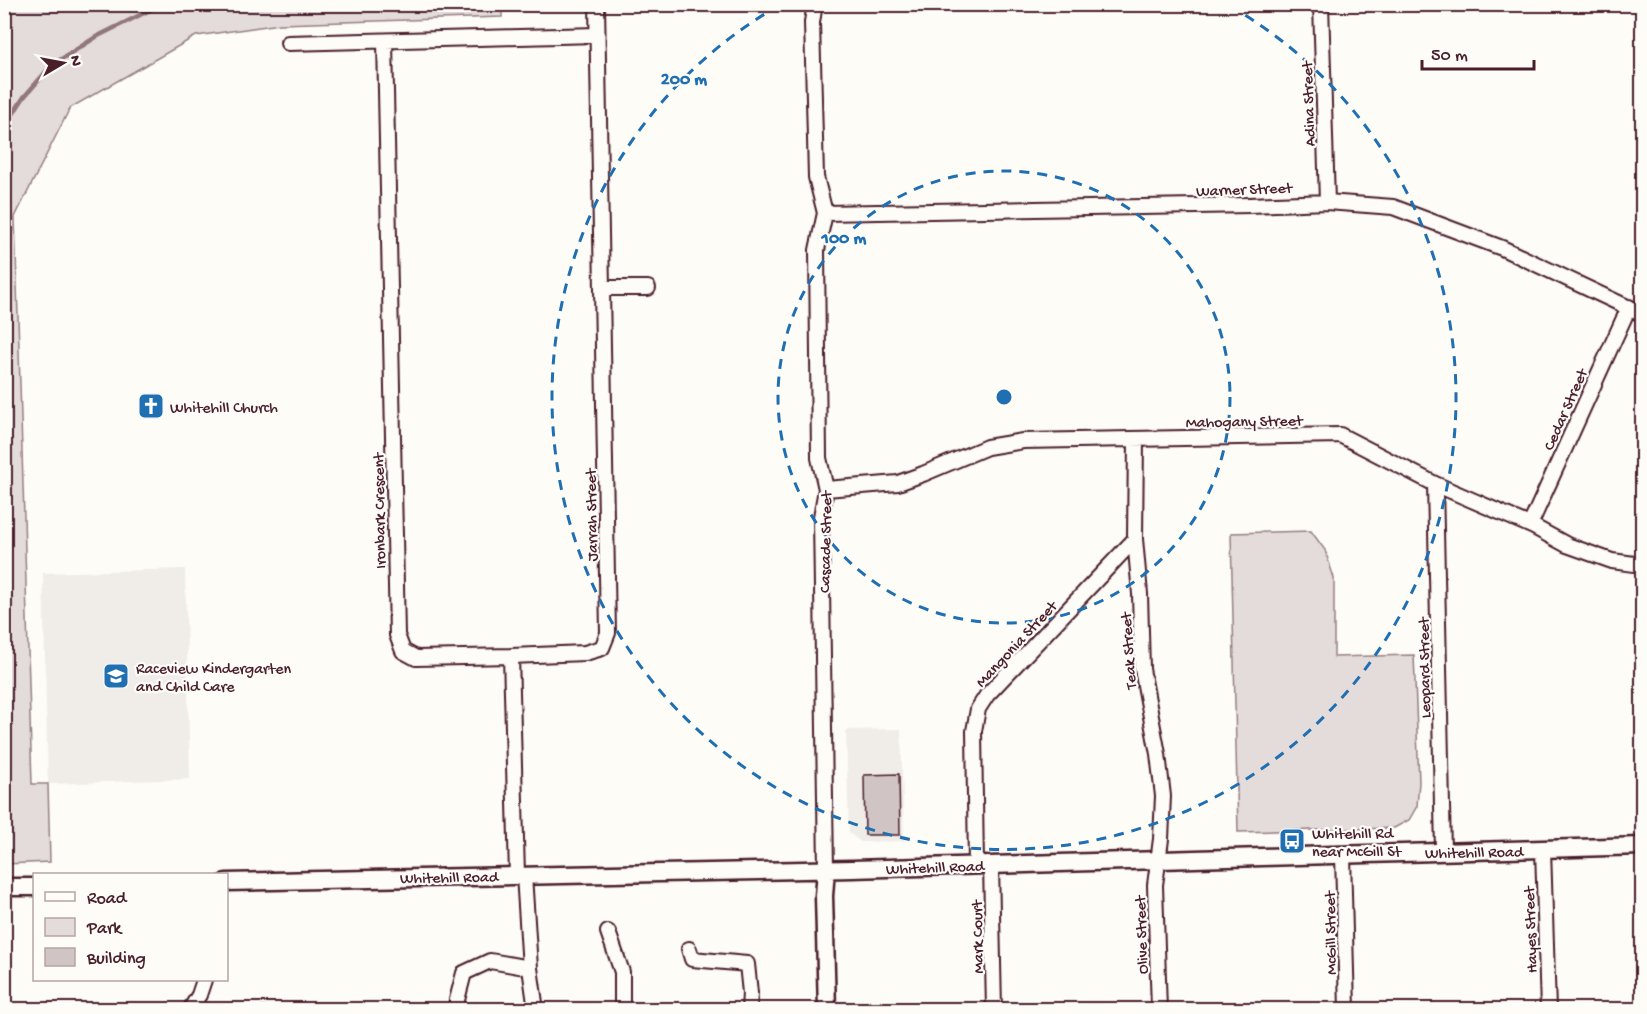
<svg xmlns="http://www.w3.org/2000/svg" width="1647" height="1014" font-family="'Gochi Hand',sans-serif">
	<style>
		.built { fill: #f0ece8 }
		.green { fill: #e3dcda; stroke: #967e82; stroke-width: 1.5 }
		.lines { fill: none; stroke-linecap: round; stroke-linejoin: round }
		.stream { stroke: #91777b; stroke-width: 4.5 }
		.building { fill: #d0c5c4; stroke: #4a1f2b; stroke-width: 1.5 }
		.minor-casing { stroke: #4a1f2b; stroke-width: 18 }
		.tertiary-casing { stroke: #4a1f2b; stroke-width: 21 }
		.minor { stroke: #fdfcf7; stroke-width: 14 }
		.tertiary { stroke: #fdfcf7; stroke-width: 16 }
		.ring { fill: none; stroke: #1f6fb2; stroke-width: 3; stroke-dasharray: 10 8 }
		.labels { text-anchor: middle; stroke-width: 4.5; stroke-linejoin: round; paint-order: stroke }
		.street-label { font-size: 16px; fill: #4a1f2b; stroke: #fdfcf7 }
		.poi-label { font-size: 16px; fill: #4a1f2b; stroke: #fdfcf7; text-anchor: start }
		.centre { fill: #1f6fb2; stroke: #fdfcf7; stroke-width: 3 }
		.ring-label { font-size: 18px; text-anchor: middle; font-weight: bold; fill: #1f6fb2; stroke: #fdfcf7; stroke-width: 4.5; stroke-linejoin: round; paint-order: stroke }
	</style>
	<rect width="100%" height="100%" fill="#fdfcf7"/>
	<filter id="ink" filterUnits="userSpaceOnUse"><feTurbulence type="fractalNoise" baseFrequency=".0167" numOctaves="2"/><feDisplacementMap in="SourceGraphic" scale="12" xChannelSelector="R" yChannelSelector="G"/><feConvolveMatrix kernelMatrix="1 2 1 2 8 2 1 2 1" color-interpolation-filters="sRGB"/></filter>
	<g filter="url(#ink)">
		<path class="built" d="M 185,569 L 190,779 L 48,784 L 43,573 Z
			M 901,729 L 904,841 L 861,842 L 849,833 L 846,730 Z"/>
		<path class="green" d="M 502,4 L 502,17 L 280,24 L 196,36 L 70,108 L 15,217 L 32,784 L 48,784 L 50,862 L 5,864 L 5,5 Z
			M 1311,531 L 1325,550 L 1334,578 L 1334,657 L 1414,655 L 1419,782 L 1417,806 L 1409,820 L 1394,828 L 1238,832 L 1231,533 Z"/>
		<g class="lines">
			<path class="stream" d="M 4,128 L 24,97 L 52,65 L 96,37 L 162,4
				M 4,1008 L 8,1010
				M 236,1009 L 305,1007"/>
		</g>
		<path class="building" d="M 899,774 L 900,835 L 865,835 L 864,775 Z"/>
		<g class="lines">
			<g class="minor-casing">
				<path id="minor" d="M 815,4 L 812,22 L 816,177 L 825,213 L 817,250 L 819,458 L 826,489 L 821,517 L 826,869
					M 1321,4 L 1327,202
					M 385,41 L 397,635 L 403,651 L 416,658 L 511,656 L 517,875
					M 288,43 L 597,35
					M 825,213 L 1250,205 L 1327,202 L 1393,207 L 1502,248 L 1642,314
					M 603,288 L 648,288
					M 1136,439 L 1135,539 L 1140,594 L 1142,669 L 1158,754 L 1163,796 L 1161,839 L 1155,885 L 1159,1010
					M 1435,484 L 1443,851
					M 826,489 L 898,483 L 923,474 L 987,447 L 1023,441 L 1340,435 L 1435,484 L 1534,527 L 1567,545 L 1612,561 L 1642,565
					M 1530,525 L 1629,307
					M 511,656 L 585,653 L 602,648 L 608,633 L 597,4
					M 1543,849 L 1548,1010
					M 1343,855 L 1347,1010
					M 991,864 L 994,1010
					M 976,865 L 974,731 L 978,709 L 987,695 L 1135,539
					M 524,875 L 530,968 L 536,1010
					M 608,932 L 622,972 L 622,1010
					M 689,949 L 692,959 L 747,964 L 750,993 L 749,1010
					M 190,1010 L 199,995 L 204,980
					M 457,1010 L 457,1000 L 464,973 L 490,961 L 530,968"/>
			</g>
			<g class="tertiary-casing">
				<path id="tertiary" d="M 826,869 L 824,896 L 827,1010
					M 226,882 L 852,869 L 1642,846
					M 4,887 L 34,887"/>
			</g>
			<use href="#minor" class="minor"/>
			<use href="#tertiary" class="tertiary"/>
		</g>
	</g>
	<g class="ring">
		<circle cx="1004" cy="397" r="226"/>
		<path d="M1230 6A452 452 0 1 1 778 6"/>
	</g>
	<defs>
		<g id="church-square" transform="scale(1.35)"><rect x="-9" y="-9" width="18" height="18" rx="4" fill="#1f6fb2" stroke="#fdfcf7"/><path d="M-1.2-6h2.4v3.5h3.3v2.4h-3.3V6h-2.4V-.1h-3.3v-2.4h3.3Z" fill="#fff"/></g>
		<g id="school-square" transform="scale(1.35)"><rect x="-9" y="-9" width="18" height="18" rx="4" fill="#1f6fb2" stroke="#fdfcf7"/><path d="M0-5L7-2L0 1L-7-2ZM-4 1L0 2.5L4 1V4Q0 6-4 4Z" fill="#fff"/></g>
		<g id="bus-square" transform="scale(1.35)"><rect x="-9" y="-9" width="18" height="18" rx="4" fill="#1f6fb2" stroke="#fdfcf7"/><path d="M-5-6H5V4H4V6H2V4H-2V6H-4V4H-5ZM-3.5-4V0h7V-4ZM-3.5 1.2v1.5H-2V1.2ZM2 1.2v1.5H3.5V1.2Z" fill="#fff"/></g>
	</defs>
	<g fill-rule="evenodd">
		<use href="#church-square" x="151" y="406"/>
		<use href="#school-square" x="116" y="676"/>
		<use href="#bus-square" x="1292" y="841"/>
	</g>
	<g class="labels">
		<g class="street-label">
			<text transform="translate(1307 104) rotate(-92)" y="6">Adina Street</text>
			<text transform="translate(1244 188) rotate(-2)" y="6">Warner Street</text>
			<text transform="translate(1564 409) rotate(-66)" y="6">Cedar Street</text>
			<text transform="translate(1244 420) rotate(-1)" y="6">Mahogany Street</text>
			<text transform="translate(378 511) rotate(-91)" y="6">Ironbark Crescent</text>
			<text transform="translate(590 515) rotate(-91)" y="6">Jarrah Street</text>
			<text transform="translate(824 542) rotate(-89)" y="6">Cascade Street</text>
			<text transform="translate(1015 643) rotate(-47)" y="6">Mangonia Street</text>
			<text transform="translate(1127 651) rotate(-94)" y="6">Teak Street</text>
			<text transform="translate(1423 668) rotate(-91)" y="6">Leopard Street</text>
			<text transform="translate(1474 851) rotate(-1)" y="6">Whitehill Road</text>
			<text transform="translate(935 866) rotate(-2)" y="6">Whitehill Road</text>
			<text transform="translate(449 876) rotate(-1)" y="6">Whitehill Road</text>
			<text transform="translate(1529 930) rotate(-92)" y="6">Hayes Street</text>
			<text transform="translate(1329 933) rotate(-91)" y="6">McGill Street</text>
			<text transform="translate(1140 935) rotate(-92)" y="6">Olive Street</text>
			<text transform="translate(976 937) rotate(-91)" y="6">Mark Court</text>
		</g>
		<g class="poi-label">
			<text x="170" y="412">Whitehill Church</text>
			<text x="136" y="673">Raceview Kindergarten<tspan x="136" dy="18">and Child Care</tspan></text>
			<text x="1312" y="838">Whitehill Rd<tspan x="1312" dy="18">near McGill St</tspan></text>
		</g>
	</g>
	<circle cx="1004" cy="397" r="9" class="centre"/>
	<g class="ring-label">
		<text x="684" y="84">200 m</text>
		<text x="844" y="243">100 m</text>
	</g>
	<rect width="1647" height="1014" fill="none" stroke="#fdfcf7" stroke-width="24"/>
	<rect x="12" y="12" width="1623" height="990" fill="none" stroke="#4a1f2b" stroke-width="2" filter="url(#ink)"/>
	<rect x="33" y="873" width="195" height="108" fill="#fdfcf7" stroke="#b5a4a5" stroke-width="1.5"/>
	<rect x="45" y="892" width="30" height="9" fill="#fdfcf7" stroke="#b5a4a5" stroke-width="1.5"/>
	<text x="87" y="903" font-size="18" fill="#4a1f2b">Road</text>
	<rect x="45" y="918" width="30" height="18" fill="#e3dcda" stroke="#b5a4a5" stroke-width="1.5"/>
	<text x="87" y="933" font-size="18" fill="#4a1f2b">Park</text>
	<rect x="45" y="948" width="30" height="18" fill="#d0c5c4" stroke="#b5a4a5" stroke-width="1.5"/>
	<text x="87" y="963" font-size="18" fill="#4a1f2b">Building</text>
	<g transform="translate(63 63) rotate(80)" stroke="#fdfcf7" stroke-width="4.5" paint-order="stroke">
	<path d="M0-4.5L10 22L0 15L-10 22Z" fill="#4a1f2b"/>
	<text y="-9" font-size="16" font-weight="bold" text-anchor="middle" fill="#4a1f2b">N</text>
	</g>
	<path d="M1422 60v9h112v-9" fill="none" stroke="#4a1f2b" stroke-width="3"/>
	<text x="1431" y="60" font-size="18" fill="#4a1f2b" stroke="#fdfcf7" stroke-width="4.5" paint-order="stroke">50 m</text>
</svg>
